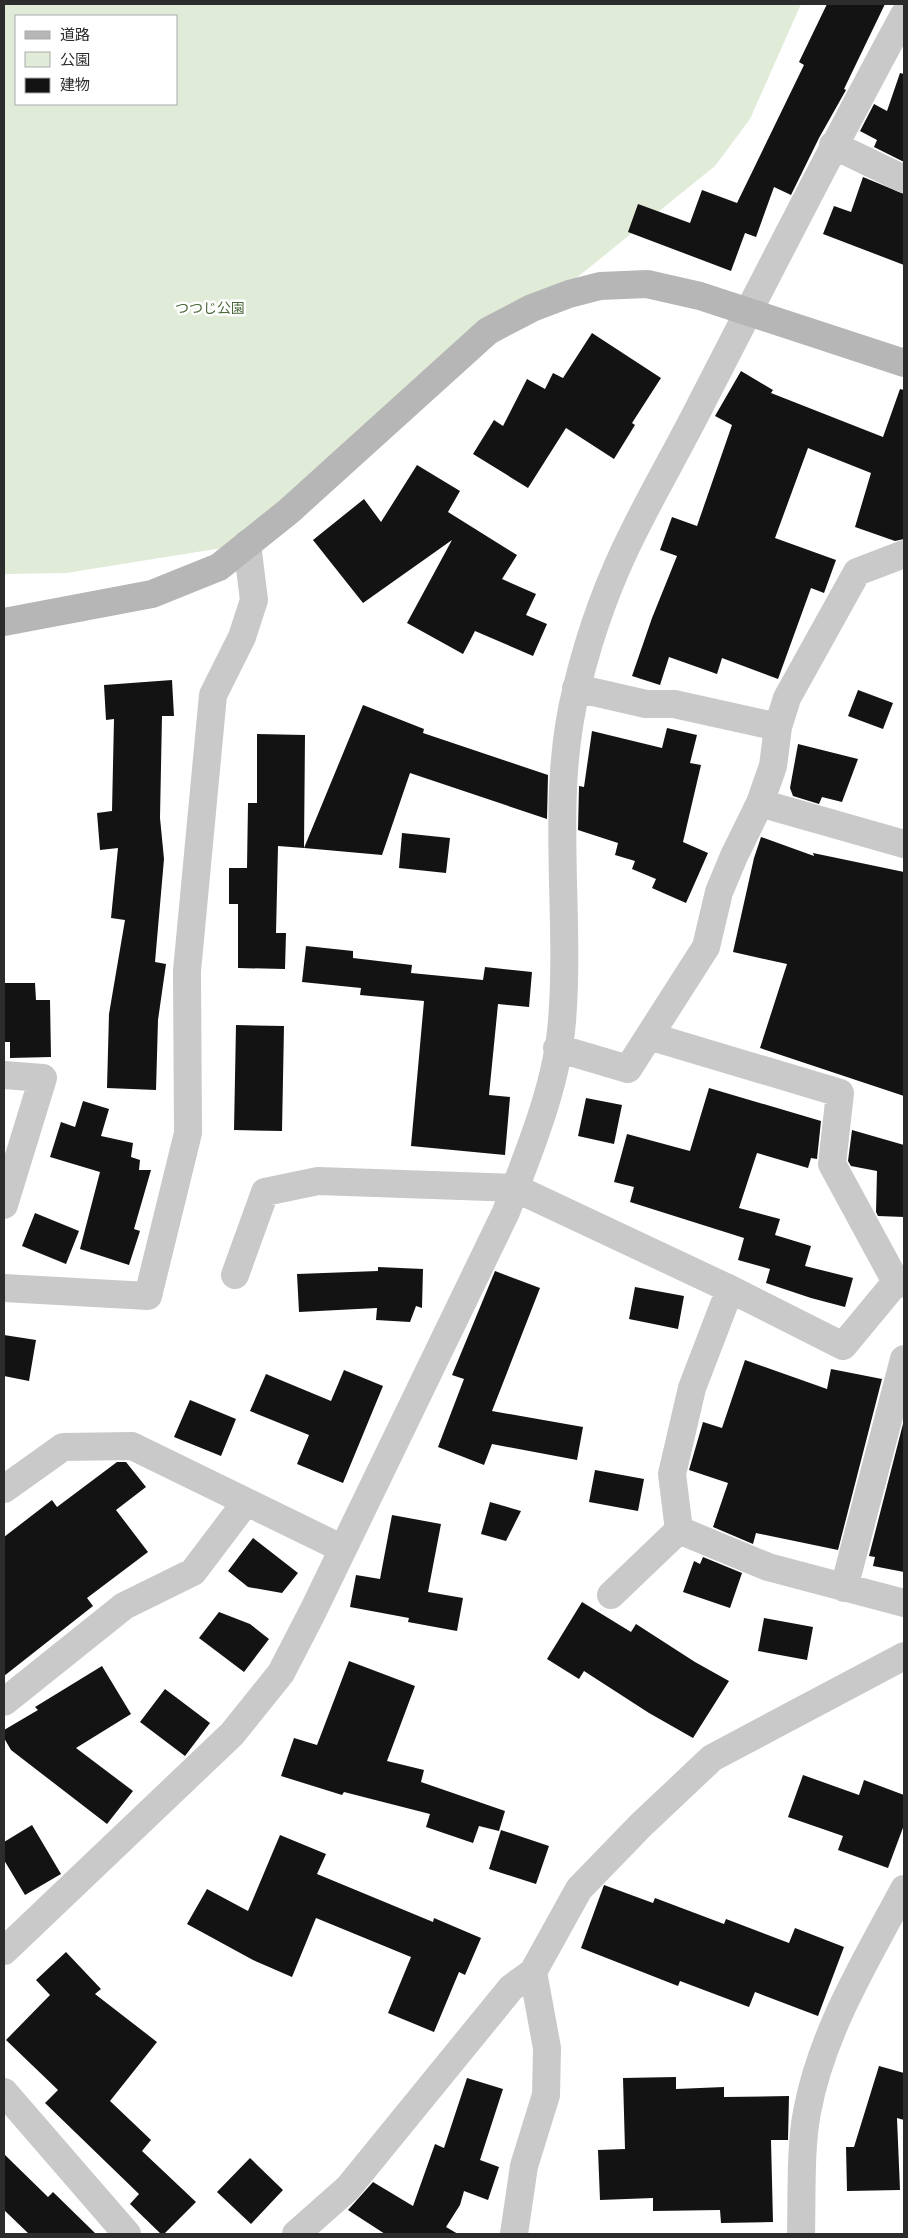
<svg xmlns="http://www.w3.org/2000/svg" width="908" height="2238" font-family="Jost,'Noto Sans JP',sans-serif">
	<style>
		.green { fill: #e0ebd8; fill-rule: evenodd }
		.building { fill: #131313 }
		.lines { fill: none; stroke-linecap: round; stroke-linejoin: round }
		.street { stroke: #c9c9c9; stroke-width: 28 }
		.secondary { stroke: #b6b6b6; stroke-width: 28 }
		.labels { text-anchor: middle; stroke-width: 5; stroke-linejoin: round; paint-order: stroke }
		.park-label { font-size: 14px; fill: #4a6838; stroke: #fff }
	</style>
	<rect width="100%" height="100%" fill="#fff"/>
	<path class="green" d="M 4,4 L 801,4 L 750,119 L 715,166 L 247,544 L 66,573 L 4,574 ZM 16,16 L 176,16 L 176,104 L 16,104 Z"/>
	<path class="building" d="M 827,4 L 885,4 L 844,89 L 846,90 L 819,138 L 791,195 L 774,187 L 756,237 L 745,233 L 731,271 L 628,232 L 638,204 L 690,223 L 702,190 L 737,203 L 804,65 L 799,62 Z
		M 900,73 L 904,74 L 904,162 L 874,147 L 877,140 L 860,131 L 874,104 L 887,111 Z
		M 863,177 L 904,194 L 904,265 L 823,234 L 834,206 L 851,212 Z
		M 592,333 L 661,378 L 632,423 L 635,425 L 614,459 L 566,428 L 528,488 L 473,454 L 494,420 L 503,426 L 527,379 L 545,389 L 553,373 L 563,378 Z
		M 741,371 L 773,390 L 771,393 L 883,437 L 900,389 L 904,390 L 904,539 L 895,541 L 855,527 L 871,473 L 808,448 L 775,538 L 836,560 L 824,593 L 811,588 L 778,679 L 722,658 L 717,674 L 669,657 L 660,685 L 632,676 L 652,618 L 677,556 L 660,550 L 672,517 L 697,526 L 732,425 L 715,416 Z
		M 417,465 L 460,491 L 448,512 L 517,555 L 502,579 L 536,594 L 526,615 L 547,624 L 533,656 L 475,631 L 463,654 L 407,623 L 452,540 L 363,603 L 313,540 L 364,499 L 381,522 Z
		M 172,680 L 174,716 L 162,716 L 160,818 L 164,859 L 155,962 L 166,964 L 158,1020 L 156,1090 L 107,1088 L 109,1014 L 125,920 L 111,918 L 118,848 L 100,850 L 97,813 L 112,811 L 114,719 L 106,720 L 104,685 Z
		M 858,690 L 893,703 L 883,729 L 848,716 Z
		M 363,705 L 424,729 L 423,733 L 548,775 L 547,819 L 410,773 L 382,855 L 304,848 Z
		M 667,728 L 697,735 L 690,763 L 701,765 L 683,842 L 708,853 L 686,903 L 652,888 L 656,879 L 632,869 L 635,861 L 615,855 L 618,843 L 578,830 L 579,786 L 584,787 L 592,731 L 662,748 Z
		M 257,734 L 305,735 L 304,848 L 278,846 L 276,933 L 286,933 L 285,969 L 238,968 L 238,904 L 229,904 L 229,868 L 247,868 L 248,803 L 257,803 Z
		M 798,744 L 858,759 L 842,802 L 822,797 L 819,804 L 793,796 L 790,788 Z
		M 402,833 L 450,838 L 446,873 L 399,868 Z
		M 761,837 L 814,856 L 813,853 L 904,872 L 904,1096 L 760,1048 L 787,964 L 733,952 L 754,858 Z
		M 306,946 L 353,951 L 353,958 L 412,965 L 411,973 L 483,980 L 485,967 L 532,972 L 529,1007 L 498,1004 L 489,1095 L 510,1097 L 505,1155 L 411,1146 L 424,1001 L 360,995 L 361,988 L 302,982 Z
		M 4,983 L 35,983 L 36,1000 L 50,1000 L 51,1057 L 10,1058 L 10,1042 L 4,1042 Z
		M 236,1025 L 284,1026 L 282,1131 L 234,1130 Z
		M 709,1088 L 821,1121 L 817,1159 L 811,1158 L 808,1168 L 757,1153 L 739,1208 L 780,1219 L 775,1235 L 811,1246 L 805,1266 L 853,1278 L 845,1307 L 811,1298 L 766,1283 L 770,1269 L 738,1260 L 744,1238 L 630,1202 L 634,1187 L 614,1182 L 627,1134 L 690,1151 Z
		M 586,1098 L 622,1105 L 614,1144 L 578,1136 Z
		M 83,1101 L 109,1109 L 101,1136 L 133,1143 L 131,1157 L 140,1160 L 139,1170 L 151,1170 L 134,1229 L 140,1231 L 129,1265 L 80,1249 L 100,1172 L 50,1157 L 61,1122 L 75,1127 Z
		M 852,1130 L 904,1145 L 904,1217 L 878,1216 L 876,1212 L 877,1171 L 851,1166 L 848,1161 Z
		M 35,1213 L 79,1231 L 66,1264 L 22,1246 Z
		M 378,1267 L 423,1269 L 422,1308 L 416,1306 L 410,1322 L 376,1320 L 377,1308 L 299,1312 L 297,1274 L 378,1271 Z
		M 495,1271 L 540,1288 L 492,1411 L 583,1427 L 577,1460 L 492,1444 L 484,1465 L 438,1447 L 464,1379 L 452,1375 Z
		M 635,1287 L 684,1296 L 678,1329 L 629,1319 Z
		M 4,1335 L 36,1340 L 29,1381 L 4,1376 Z
		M 745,1360 L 827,1389 L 831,1369 L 882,1379 L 838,1550 L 756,1533 L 753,1544 L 713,1527 L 728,1483 L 689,1470 L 703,1422 L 722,1428 Z
		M 344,1370 L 383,1386 L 343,1483 L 297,1464 L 309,1435 L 250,1411 L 266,1374 L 331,1401 Z
		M 190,1400 L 236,1419 L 221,1456 L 174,1437 Z
		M 904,1420 L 904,1572 L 873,1566 L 875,1557 L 869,1556 Z
		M 117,1462 L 126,1462 L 146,1487 L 116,1510 L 148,1552 L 87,1598 L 93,1606 L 4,1676 L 4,1537 L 52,1500 L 57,1507 Z
		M 595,1470 L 644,1479 L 638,1511 L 589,1502 Z
		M 490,1502 L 521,1511 L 506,1541 L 481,1534 Z
		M 392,1515 L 441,1524 L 428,1592 L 463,1598 L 457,1631 L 408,1622 L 409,1618 L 350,1607 L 356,1575 L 380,1579 Z
		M 253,1538 L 298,1573 L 282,1593 L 248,1587 L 228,1571 Z
		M 703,1557 L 742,1573 L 730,1608 L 683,1592 L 694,1561 L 700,1564 Z
		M 582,1602 L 631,1632 L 636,1624 L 695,1662 L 729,1681 L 693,1738 L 649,1713 L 584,1671 L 579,1679 L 547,1659 Z
		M 219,1612 L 250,1624 L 269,1639 L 244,1672 L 199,1638 Z
		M 764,1618 L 813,1627 L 807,1660 L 758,1651 Z
		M 349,1661 L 415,1686 L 387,1761 L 424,1770 L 421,1782 L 505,1811 L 499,1831 L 479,1826 L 473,1843 L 426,1827 L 430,1814 L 344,1792 L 342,1795 L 281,1776 L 294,1738 L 317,1745 Z
		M 102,1666 L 131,1714 L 76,1748 L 133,1791 L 107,1824 L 11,1750 L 4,1738 L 4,1730 L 38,1710 L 35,1707 Z
		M 165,1689 L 210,1723 L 185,1756 L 140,1722 Z
		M 803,1775 L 859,1795 L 864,1780 L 904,1795 L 904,1825 L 888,1868 L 838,1850 L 843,1836 L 788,1817 Z
		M 32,1825 L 61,1874 L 25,1895 L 4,1860 L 4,1842 Z
		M 501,1830 L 549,1846 L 536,1884 L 489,1869 Z
		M 280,1835 L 326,1854 L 317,1874 L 433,1922 L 434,1918 L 481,1938 L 465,1975 L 459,1972 L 434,2032 L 388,2013 L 411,1957 L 316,1918 L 292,1977 L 253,1960 L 187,1924 L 207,1889 L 248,1911 Z
		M 604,1885 L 653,1903 L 655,1898 L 724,1924 L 726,1919 L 789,1943 L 795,1928 L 844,1947 L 818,2016 L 755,1992 L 749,2007 L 680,1981 L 678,1986 L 581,1948 Z
		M 66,1952 L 101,1989 L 95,1994 L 157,2042 L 110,2101 L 151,2140 L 142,2151 L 196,2202 L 164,2234 L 161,2234 L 130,2204 L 139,2194 L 45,2103 L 58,2090 L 6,2040 L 50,1995 L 36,1980 Z
		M 879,2066 L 904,2073 L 904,2120 L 897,2118 L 900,2190 L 847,2191 L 846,2147 L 854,2147 Z
		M 676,2077 L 676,2089 L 724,2087 L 724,2097 L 789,2096 L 788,2140 L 771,2140 L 773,2222 L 721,2223 L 720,2210 L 653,2211 L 653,2198 L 600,2200 L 598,2150 L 625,2149 L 623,2078 Z
		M 467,2078 L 503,2089 L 480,2160 L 499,2167 L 488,2200 L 464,2191 L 460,2205 L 446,2227 L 458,2234 L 385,2234 L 348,2210 L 373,2182 L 413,2206 L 435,2144 L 444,2148 Z
		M 4,2154 L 48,2197 L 53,2192 L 96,2234 L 29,2234 L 4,2210 Z
		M 250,2158 L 283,2190 L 251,2224 L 217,2192 Z"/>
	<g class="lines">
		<path class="street" d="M 833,145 L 904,179
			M 576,688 L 646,704 L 674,704 L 778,727
			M 760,803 L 904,844
			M 649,1036 L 840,1093 L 832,1164 L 896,1282 L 904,1284
			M 557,1048 L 628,1069 L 706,947 L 719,892 L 734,856 L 760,803 L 773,766 L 778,727 L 787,698 L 857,572 L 904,554
			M 4,1075 L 43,1078 L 4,1205
			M 235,1275 L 265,1192 L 318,1181 L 515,1188 L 730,1289 L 843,1346 L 896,1282
			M 4,1288 L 148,1296 L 188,1133 L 187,971 L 213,695 L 242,637 L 254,600 L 247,544
			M 730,1289 L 692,1388 L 672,1474 L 679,1530 L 768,1567 L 904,1603
			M 4,1489 L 63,1447 L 132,1446 L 343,1549
			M 844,1588 L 904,1359
			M 611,1595 L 679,1530
			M 4,1702 L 124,1606 L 193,1572 L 246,1502
			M 4,1951 L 232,1734 L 281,1673 L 313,1611 L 506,1212 C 529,1151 557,1086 562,1021 C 571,909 549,796 577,687 C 590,633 610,578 635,529 C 657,485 682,442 704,398 C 770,270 835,142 904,15
			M 4,2092 L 127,2234
			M 296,2234 L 348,2188 L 511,1988 L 533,1972 L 579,1889 L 641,1825 L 712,1758 L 904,1656
			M 514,2234 L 524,2166 L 546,2095 L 547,2048 L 533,1972
			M 801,2234 C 802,2197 800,2148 807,2112 C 822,2031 866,1961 904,1889"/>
		<path class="secondary" d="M 4,622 L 152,594 L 219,567 L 289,511 L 488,331 L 532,308 L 569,294 L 600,286 L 647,284 L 700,296 L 904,363"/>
	</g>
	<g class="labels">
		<g class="park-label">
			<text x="210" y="313">つつじ公園</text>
		</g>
	</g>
	<rect width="908" height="2238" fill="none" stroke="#2c2c2c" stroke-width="10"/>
	<rect x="15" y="15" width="162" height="90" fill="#ffffff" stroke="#ababab"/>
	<rect x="25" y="31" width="25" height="8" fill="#b6b6b6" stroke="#ababab"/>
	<text x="60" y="40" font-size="15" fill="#2c2c2c">道路</text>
	<rect x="25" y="52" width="25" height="15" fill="#e0ebd8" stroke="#ababab"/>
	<text x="60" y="65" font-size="15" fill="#2c2c2c">公園</text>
	<rect x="25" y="78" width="25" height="15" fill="#131313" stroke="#ababab"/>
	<text x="60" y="90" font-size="15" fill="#2c2c2c">建物</text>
</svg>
